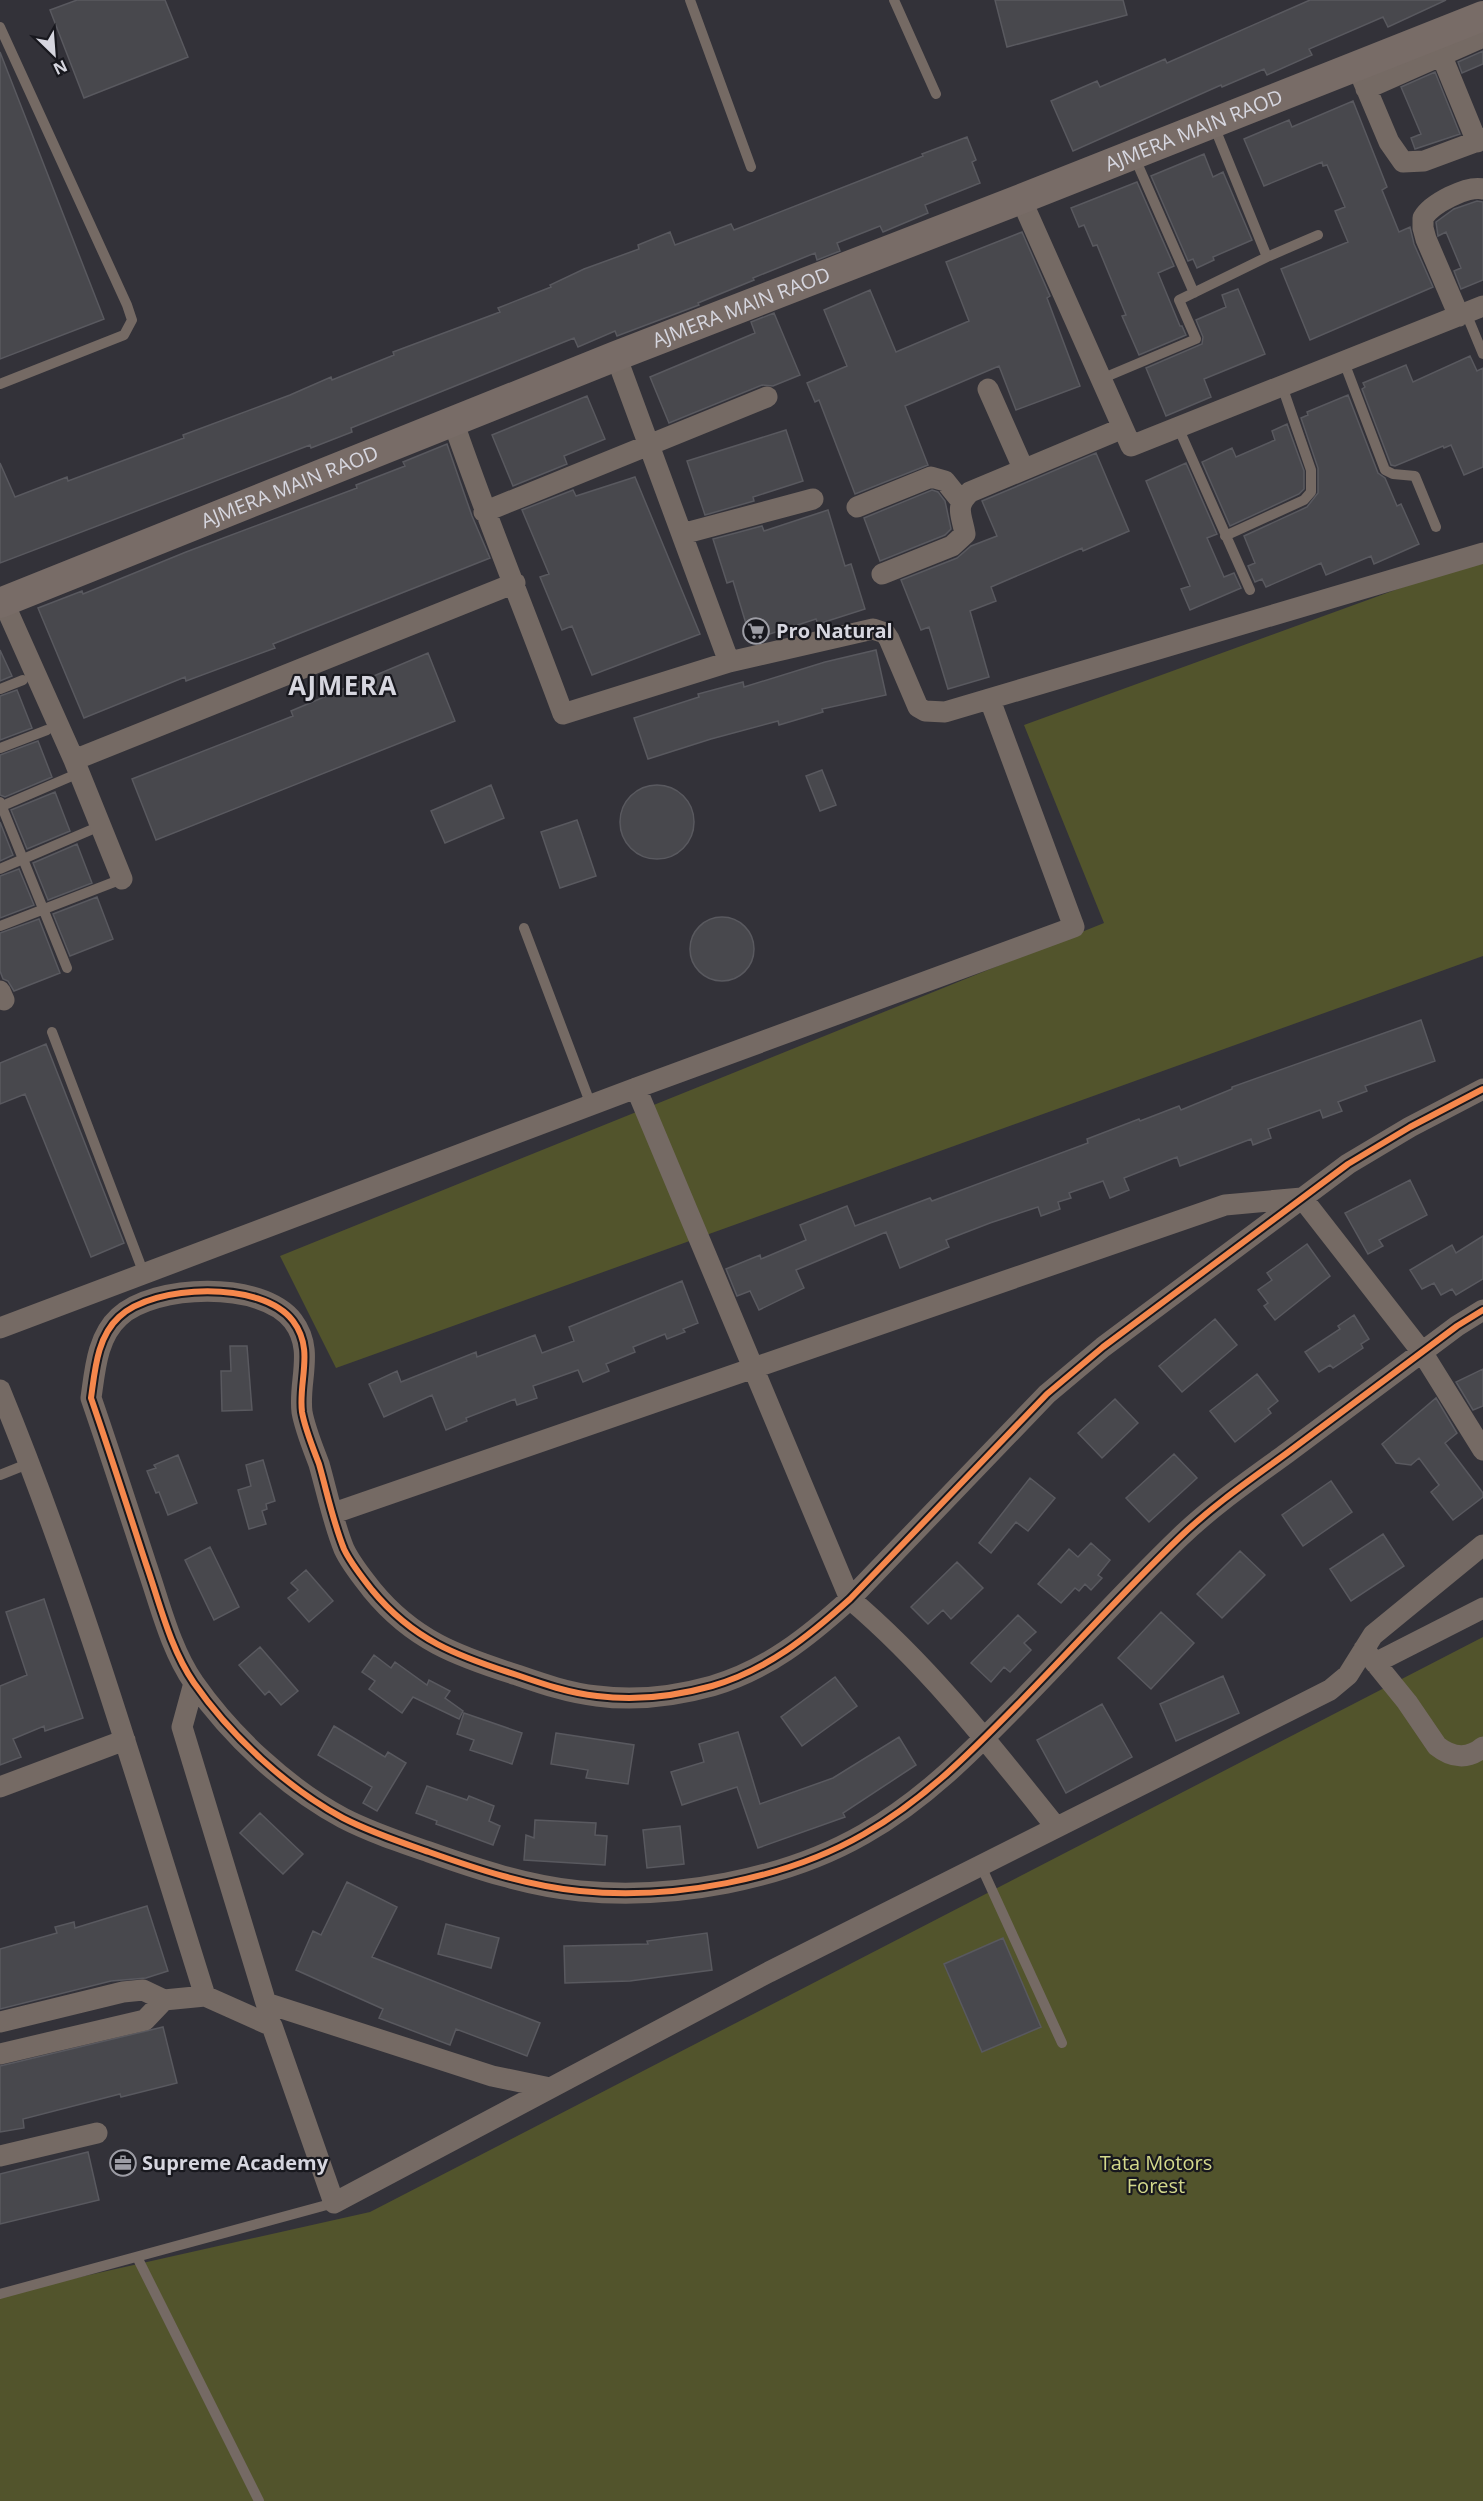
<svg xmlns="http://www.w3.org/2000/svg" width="1483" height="2501" font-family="'Open Sans',sans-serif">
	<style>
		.forest { fill: #52542c }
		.building { fill: #48484d; stroke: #59595f; stroke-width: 1.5 }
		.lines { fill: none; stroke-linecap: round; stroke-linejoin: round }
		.lane { stroke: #756a64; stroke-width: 10 }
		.street { stroke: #756a64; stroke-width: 21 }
		.secondary { stroke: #786c67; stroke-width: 30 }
		.cycleway-casing { stroke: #18181e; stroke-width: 10 }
		.cycleway { stroke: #f5874c; stroke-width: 6 }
		.labels { text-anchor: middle; stroke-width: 4.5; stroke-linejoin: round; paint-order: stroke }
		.street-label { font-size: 20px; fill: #d6d6df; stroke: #18181e }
		.poi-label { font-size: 20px; font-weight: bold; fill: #d6d6df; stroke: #18181e; text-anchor: start }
		.park-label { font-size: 20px; fill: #d4d98c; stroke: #18181e }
		.district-label { font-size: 26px; font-weight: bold; letter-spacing: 1.5px; fill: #d6d6df; stroke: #18181e }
	</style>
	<rect width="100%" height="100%" fill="#333239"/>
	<path class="forest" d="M 1483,558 L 1483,956 L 336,1368 L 280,1256 L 1104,923 L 1024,725 Z
		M 1483,1637 L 1483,2501 L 0,2501 L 0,2295 L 370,2212 Z"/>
	<path class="building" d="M 77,0 L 165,0 L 188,57 L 84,98 L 50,10 Z
		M 995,0 L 1123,0 L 1127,15 L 1007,47 Z
		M 1310,0 L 1446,0 L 1388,27 L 1383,17 L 1309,49 L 1312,55 L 1267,75 L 1264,69 L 1222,87 L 1221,85 L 1073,151 L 1051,101 L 1097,81 L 1100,87 L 1165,59 L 1167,63 Z
		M 1483,51 L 1483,64 L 1462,73 L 1458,62 Z
		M 0,52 L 104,319 L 0,359 Z
		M 1435,72 L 1460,134 L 1415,149 L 1411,138 L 1421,134 L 1401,87 Z
		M 1353,101 L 1387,187 L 1382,190 L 1399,232 L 1410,227 L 1414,244 L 1433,287 L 1310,340 L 1281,269 L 1348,242 L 1335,211 L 1345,207 L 1327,165 L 1323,166 L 1322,162 L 1264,186 L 1244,139 L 1289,120 L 1292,127 Z
		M 967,137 L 976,160 L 972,162 L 980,183 L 925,205 L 928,213 L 883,232 L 880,226 L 837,243 L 840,251 L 817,260 L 815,253 L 753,278 L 754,280 L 698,303 L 699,305 L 617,336 L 615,331 L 578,347 L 574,338 L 351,428 L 352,432 L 311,448 L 310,445 L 0,563 L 0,463 L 15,497 L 67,477 L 68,481 L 184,438 L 183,435 L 290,395 L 331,377 L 332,380 L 394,355 L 393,352 L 500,312 L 498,308 L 551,287 L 550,285 L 584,269 L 639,249 L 638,245 L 670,232 L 675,245 L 731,224 L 734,230 L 923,156 L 922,154 Z
		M 1204,154 L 1213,177 L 1223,172 L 1252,240 L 1213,257 L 1214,260 L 1197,268 L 1193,259 L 1188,261 L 1151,176 Z
		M 1137,182 L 1174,266 L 1158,273 L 1180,326 L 1182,326 L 1186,335 L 1139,355 L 1122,316 L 1126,315 L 1097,245 L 1093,246 L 1084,225 L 1079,227 L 1071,208 Z
		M 1477,201 L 1483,202 L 1483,280 L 1461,289 L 1454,271 L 1461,268 L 1446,232 L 1438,236 L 1436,222 L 1454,209 Z
		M 1022,232 L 1050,296 L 1047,298 L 1080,386 L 1016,410 L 999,366 L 905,406 L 928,465 L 855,494 L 819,400 L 815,402 L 807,383 L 847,366 L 824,310 L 870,290 L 896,352 L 969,321 L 946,262 Z
		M 1238,289 L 1265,354 L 1204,379 L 1211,397 L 1166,416 L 1146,368 L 1202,344 L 1203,337 L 1196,320 L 1226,307 L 1222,295 Z
		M 774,313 L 800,375 L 773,386 L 762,385 L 669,423 L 650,377 L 755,333 L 751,322 Z
		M 1470,356 L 1477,371 L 1483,368 L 1483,467 L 1464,475 L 1451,445 L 1444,448 L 1443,446 L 1395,466 L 1391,465 L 1362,389 L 1365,387 L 1363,383 L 1406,365 L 1413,382 Z
		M 1348,395 L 1378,473 L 1385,478 L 1397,506 L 1401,504 L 1419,544 L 1374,564 L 1371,556 L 1326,575 L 1321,563 L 1266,587 L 1262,579 L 1255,582 L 1248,566 L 1255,563 L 1244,536 L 1307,507 L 1318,493 L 1318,468 L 1301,418 L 1308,415 L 1307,412 Z
		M 587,396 L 605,439 L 564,456 L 567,464 L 513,486 L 492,435 Z
		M 1287,424 L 1304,471 L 1304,489 L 1299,494 L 1230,526 L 1202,462 L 1232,448 L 1236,457 L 1275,440 L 1272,431 Z
		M 786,430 L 803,481 L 753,497 L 754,501 L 705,515 L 687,461 Z
		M 447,444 L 472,516 L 490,558 L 273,644 L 275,648 L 186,681 L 185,677 L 84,718 L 38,608 L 82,591 L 83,594 L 186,552 L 357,488 L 356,485 L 405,466 L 403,462 Z
		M 1096,453 L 1129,531 L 1083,551 L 1082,548 L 991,587 L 996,601 L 970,611 L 989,677 L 948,689 L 929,627 L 921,630 L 901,580 L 957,558 L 971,546 L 997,536 L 982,501 Z
		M 1186,463 L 1217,534 L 1207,538 L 1224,577 L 1234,573 L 1241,588 L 1190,610 L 1181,589 L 1190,586 L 1146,481 Z
		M 635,477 L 700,634 L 592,675 L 572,626 L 562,630 L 540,577 L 549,574 L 522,510 L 573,490 L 576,496 Z
		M 932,490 L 938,492 L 945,501 L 951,529 L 945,535 L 880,561 L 864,518 Z
		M 828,510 L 845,566 L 851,564 L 865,609 L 818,624 L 816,619 L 751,640 L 733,581 L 727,583 L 713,539 L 762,526 L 764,531 Z
		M 0,650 L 12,676 L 0,681 Z
		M 876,650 L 886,695 L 822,709 L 823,712 L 779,725 L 778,721 L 711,739 L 648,759 L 634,718 L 699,697 L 698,694 L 743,682 L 744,687 L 825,662 Z
		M 428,653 L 455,721 L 156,840 L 132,779 L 293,716 L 291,711 Z
		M 17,690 L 32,728 L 0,740 L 0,696 Z
		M 38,741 L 52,777 L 5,797 L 0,795 L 0,755 Z
		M 822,770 L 836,805 L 820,811 L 806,776 Z
		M 491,785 L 504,818 L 445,843 L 431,811 Z
		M620 822a37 37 0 1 1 74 0a37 37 0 1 1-74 0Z
		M 55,792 L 70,831 L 27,849 L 11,810 Z
		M 577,820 L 596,876 L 560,888 L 541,832 Z
		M 0,822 L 13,855 L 0,861 Z
		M 77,844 L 92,883 L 48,900 L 33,863 Z
		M 19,869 L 34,905 L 0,918 L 0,876 Z
		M 97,897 L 113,939 L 70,956 L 53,914 Z
		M690 949a32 32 0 1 1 64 0a32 32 0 1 1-64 0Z
		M 39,919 L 60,973 L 14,991 L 8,981 L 3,979 L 0,971 L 0,933 Z
		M 1421,1020 L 1435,1061 L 1365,1086 L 1367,1091 L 1338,1102 L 1342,1111 L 1323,1118 L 1320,1110 L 1268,1129 L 1271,1138 L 1253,1145 L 1251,1139 L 1180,1166 L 1177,1157 L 1124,1178 L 1129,1190 L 1110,1198 L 1103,1181 L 1069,1193 L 1071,1198 L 1058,1202 L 1060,1209 L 1041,1216 L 1038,1207 L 990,1223 L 946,1240 L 949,1247 L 900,1268 L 886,1232 L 796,1270 L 804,1288 L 759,1310 L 750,1291 L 737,1296 L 726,1269 L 760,1255 L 761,1259 L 806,1240 L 800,1225 L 847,1206 L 855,1226 L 930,1198 L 932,1201 L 1088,1143 L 1087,1139 L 1139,1119 L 1140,1121 L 1179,1106 L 1181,1110 L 1232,1089 L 1232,1087 Z
		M 46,1044 L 124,1243 L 91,1257 L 25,1094 L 0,1104 L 0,1063 Z
		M 1410,1180 L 1427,1215 L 1379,1240 L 1383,1246 L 1368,1254 L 1345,1213 Z
		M 1483,1236 L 1483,1279 L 1456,1295 L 1452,1289 L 1441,1295 L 1434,1283 L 1422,1289 L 1410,1270 L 1452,1245 L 1456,1253 Z
		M 1307,1244 L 1330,1276 L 1275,1320 L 1264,1306 L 1268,1303 L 1258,1290 L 1272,1280 L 1267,1273 Z
		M 682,1281 L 698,1323 L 683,1329 L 685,1332 L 667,1339 L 665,1334 L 633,1347 L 635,1352 L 606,1364 L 609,1371 L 583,1382 L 578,1370 L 533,1386 L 537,1398 L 517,1405 L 515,1399 L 466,1418 L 467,1421 L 446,1430 L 432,1395 L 384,1417 L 369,1384 L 397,1371 L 401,1382 L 476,1352 L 477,1357 L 535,1335 L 542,1353 L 574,1341 L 569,1327 Z
		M 1354,1315 L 1369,1339 L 1361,1344 L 1363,1348 L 1333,1368 L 1330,1365 L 1319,1372 L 1305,1352 L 1340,1329 L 1338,1326 Z
		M 1215,1319 L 1237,1345 L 1182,1392 L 1159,1366 Z
		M 230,1346 L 247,1346 L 252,1410 L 222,1411 L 221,1371 L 231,1371 Z
		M 1483,1369 L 1483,1406 L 1473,1410 L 1456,1382 Z
		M 1257,1374 L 1278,1401 L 1268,1409 L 1271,1413 L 1235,1442 L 1210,1411 Z
		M 1436,1398 L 1457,1433 L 1445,1443 L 1483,1493 L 1483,1497 L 1453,1520 L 1431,1492 L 1439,1485 L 1419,1458 L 1411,1465 L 1396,1463 L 1382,1444 Z
		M 1115,1399 L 1138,1423 L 1102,1458 L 1078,1433 Z
		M 1174,1454 L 1197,1478 L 1149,1522 L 1126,1498 Z
		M 178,1455 L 197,1503 L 168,1515 L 159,1492 L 156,1493 L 147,1471 L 156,1468 L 154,1465 Z
		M 263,1460 L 275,1501 L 266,1504 L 267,1509 L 262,1511 L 266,1524 L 249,1529 L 238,1490 L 251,1486 L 246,1465 Z
		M 1030,1478 L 1055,1498 L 1028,1531 L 1016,1522 L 991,1553 L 979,1543 Z
		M 1331,1481 L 1352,1512 L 1303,1546 L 1282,1515 Z
		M 1383,1534 L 1404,1566 L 1351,1601 L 1330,1569 Z
		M 1091,1543 L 1110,1560 L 1098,1575 L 1102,1578 L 1091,1590 L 1085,1584 L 1079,1591 L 1075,1588 L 1061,1603 L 1038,1584 L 1069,1549 L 1078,1557 Z
		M 210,1547 L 239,1607 L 214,1620 L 185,1560 Z
		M 1240,1551 L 1265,1575 L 1222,1618 L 1197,1594 Z
		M 957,1562 L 983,1588 L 951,1619 L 943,1610 L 928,1624 L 911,1607 Z
		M 306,1570 L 333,1601 L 309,1622 L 288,1598 L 298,1590 L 291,1583 Z
		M 44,1599 L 83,1718 L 45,1731 L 44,1726 L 13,1739 L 21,1757 L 0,1765 L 0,1686 L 27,1675 L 6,1612 Z
		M 1161,1612 L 1194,1643 L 1151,1689 L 1118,1658 Z
		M 1018,1615 L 1036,1632 L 1024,1643 L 1031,1650 L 1010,1672 L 1004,1667 L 991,1682 L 971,1663 Z
		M 260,1647 L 298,1691 L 281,1705 L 269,1691 L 265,1695 L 239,1665 Z
		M 374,1655 L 391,1668 L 395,1662 L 427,1685 L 429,1680 L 450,1691 L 445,1698 L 463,1711 L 459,1719 L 413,1697 L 402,1713 L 369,1689 L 375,1681 L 362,1672 Z
		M 1223,1676 L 1239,1713 L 1176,1741 L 1160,1704 Z
		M 835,1677 L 857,1706 L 802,1746 L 781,1717 Z
		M 1102,1704 L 1132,1757 L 1066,1793 L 1037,1740 Z
		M 464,1713 L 522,1733 L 512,1764 L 470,1750 L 474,1740 L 457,1734 Z
		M 334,1726 L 385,1757 L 388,1752 L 406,1763 L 377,1811 L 363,1803 L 372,1787 L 318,1755 Z
		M 738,1732 L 760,1804 L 833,1778 L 899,1737 L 916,1765 L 843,1813 L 845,1817 L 758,1848 L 737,1787 L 682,1805 L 671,1772 L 704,1762 L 699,1744 Z
		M 556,1733 L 634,1745 L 628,1784 L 586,1778 L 588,1770 L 551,1764 Z
		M 427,1786 L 467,1800 L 469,1796 L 494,1806 L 489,1821 L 500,1826 L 493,1845 L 436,1824 L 437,1821 L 416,1813 Z
		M 260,1813 L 303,1854 L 283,1874 L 240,1833 Z
		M 535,1820 L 596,1823 L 595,1835 L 607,1836 L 605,1865 L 524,1860 L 526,1835 L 534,1838 Z
		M 680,1826 L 684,1864 L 647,1868 L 643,1830 Z
		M 347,1882 L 397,1907 L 372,1957 L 540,2023 L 527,2056 L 456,2029 L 450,2045 L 379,2018 L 383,2009 L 296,1970 L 313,1931 L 321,1935 Z
		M 147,1906 L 168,1971 L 146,1978 L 111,1981 L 0,2009 L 0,1949 L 57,1933 L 55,1927 L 74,1922 L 75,1928 Z
		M 446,1924 L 499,1938 L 491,1968 L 438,1954 Z
		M 707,1933 L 712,1970 L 630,1981 L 565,1983 L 564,1946 L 648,1944 L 647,1941 Z
		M 1003,1938 L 1041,2027 L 982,2052 L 944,1964 Z
		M 163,2027 L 177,2083 L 121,2097 L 120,2094 L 23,2119 L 24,2128 L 0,2132 L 0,2066 Z
		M 88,2152 L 99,2200 L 0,2224 L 0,2174 Z"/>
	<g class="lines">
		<path class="lane" d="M 690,0 L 751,167
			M 894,0 L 936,94
			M 0,27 L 127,305 L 132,320 L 124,335 L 0,384
			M 1134,156 L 1194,293
			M 1267,257 L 1318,235
			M 1466,313 L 1483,354
			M 1344,362 L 1385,470 L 1393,474 L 1415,476 L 1436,527
			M 1101,379 L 1196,339 L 1179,300 L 1267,257 L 1214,126
			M 1178,427 L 1250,590
			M 1225,536 L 1304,500 L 1311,492 L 1311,470 L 1282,386
			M 0,689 L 23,680
			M 0,748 L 47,730
			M 0,802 L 67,968
			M 0,807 L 79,773
			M 0,869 L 100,826
			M 0,926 L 122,879
			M 524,928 L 591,1105
			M 52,1032 L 144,1274
			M 0,1475 L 30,1463
			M 981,1866 L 1062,2043
			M 137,2257 L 259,2501
			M 0,2294 L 334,2203"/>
		<path class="street" d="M 1436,42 L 1477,142
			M 1356,64 L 1389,142 L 1403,162 L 1424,161 L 1483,139
			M 1366,89 L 1483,37
			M 1021,199 L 1131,446 L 1483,306
			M 1459,316 L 1426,239 L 1423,228 L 1423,218 C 1431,204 1467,185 1483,189
			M 616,356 L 729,662
			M 988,389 L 1023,468
			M 453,421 C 487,520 527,616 563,714 L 729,662 L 873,629 L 885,633 L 889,639 L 918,707 L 925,711 L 945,712 L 1483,553
			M 857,507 L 931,477 L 945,481 L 961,501
			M 484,512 L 767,397
			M 682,534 L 813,499
			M 882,574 L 952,546 L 965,534 C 962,515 954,507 970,492 L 1123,428
			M 3,601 L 74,760 L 122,879
			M 74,760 L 515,583
			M 0,991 L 4,1000
			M 636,1088 L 850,1599 C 929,1666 992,1747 1056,1827
			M 1483,1089 L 1410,1127 L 1348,1164 L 1103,1347 L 1047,1394 L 850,1599 C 808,1637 767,1670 712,1686 C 676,1696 634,1701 597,1696 C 569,1693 543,1684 517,1675 C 457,1656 413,1640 372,1590 C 362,1577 351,1564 344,1549 C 333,1522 327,1492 319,1464 C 313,1448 305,1429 302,1412 C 298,1381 315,1350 293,1321 C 262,1280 154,1284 119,1317 C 97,1337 95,1370 91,1398 C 110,1453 128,1509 146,1564 C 160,1604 170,1648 194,1683 C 231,1736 287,1788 343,1818 C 370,1832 400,1842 429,1852 C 477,1869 528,1886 580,1891 C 672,1900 784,1880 864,1834 C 924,1800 971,1752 1019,1703 C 1072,1649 1124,1591 1179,1538 C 1212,1506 1250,1480 1287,1453 C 1343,1411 1400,1369 1457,1326 L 1483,1310
			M 0,1328 L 636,1088 L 1074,927 L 990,700
			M 0,1390 C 81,1587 141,1793 205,1996
			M 334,1513 L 1225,1205 L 1302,1198 L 1422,1352 L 1483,1450
			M 1364,1649 L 1407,1702 L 1437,1746 C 1452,1758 1468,1760 1483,1747
			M 1375,1663 L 1483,1608
			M 194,1683 L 182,1727 L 266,2003 L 492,2076 L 550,2088
			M 0,1787 L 125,1740
			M 0,2022 L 123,1992 L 143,1990 L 164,2000 L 205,1996 L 272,2026 L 334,2203 L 769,1972 L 1330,1690 L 1348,1675 L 1373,1635 L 1483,1545
			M 0,2054 L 145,2020 L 164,2000
			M 0,2156 L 97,2133"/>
		<path class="secondary" id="s1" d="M 0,603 L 616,356 L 1021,199 L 1483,16"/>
		<g class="cycleway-casing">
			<path id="cycleway" d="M 1483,1089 L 1410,1127 L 1348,1164 L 1103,1347 L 1047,1394 L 850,1599 C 808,1637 767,1670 712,1686 C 676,1696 634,1701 597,1696 C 569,1693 543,1684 517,1675 C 457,1656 413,1640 372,1590 C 362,1577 351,1564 344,1549 C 333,1522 327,1492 319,1464 C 313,1448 305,1429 302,1412 C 298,1381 315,1350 293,1321 C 262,1280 154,1284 119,1317 C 97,1337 95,1370 91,1398 C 110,1453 128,1509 146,1564 C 160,1604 170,1648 194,1683 C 231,1736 287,1788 343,1818 C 370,1832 400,1842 429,1852 C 477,1869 528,1886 580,1891 C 672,1900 784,1880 864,1834 C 924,1800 971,1752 1019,1703 C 1072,1649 1124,1591 1179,1538 C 1212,1506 1250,1480 1287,1453 C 1343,1411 1400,1369 1457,1326 L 1483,1310"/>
		</g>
		<use href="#cycleway" class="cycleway"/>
	</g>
	<defs>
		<g id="supermarket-ring" transform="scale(1.35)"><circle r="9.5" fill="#18181e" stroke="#9d9da5" stroke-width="1.5"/><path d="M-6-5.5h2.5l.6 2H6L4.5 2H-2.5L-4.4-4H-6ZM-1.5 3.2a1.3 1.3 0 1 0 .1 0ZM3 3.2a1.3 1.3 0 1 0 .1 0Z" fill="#9d9da5"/></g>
		<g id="office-ring" transform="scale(1.35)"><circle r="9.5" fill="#18181e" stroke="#9d9da5" stroke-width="1.5"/><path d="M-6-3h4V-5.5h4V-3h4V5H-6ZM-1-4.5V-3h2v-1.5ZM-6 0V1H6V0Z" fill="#9d9da5"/></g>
	</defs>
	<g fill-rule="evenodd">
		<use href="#supermarket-ring" x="756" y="631"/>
		<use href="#office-ring" x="123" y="2163"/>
	</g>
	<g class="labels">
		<g class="street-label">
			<text dy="7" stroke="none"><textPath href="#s1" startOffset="1284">AJMERA MAIN RAOD</textPath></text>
			<text dy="7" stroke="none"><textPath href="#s1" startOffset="798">AJMERA MAIN RAOD</textPath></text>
			<text dy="7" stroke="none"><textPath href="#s1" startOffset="312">AJMERA MAIN RAOD</textPath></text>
		</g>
		<g class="poi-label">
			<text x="776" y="638">Pro Natural</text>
			<text x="142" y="2170">Supreme Academy</text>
		</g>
		<g class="park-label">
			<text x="1156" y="2170">Tata Motors<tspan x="1156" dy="23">Forest</tspan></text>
		</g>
		<g class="district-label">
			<text x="343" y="695">AJMERA</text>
		</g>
	</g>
	<g transform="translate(54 54) rotate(155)" stroke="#18181e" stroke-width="4.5" paint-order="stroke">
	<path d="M0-4.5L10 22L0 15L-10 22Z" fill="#d6d6df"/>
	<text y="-9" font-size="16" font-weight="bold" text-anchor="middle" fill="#d6d6df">N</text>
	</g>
</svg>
